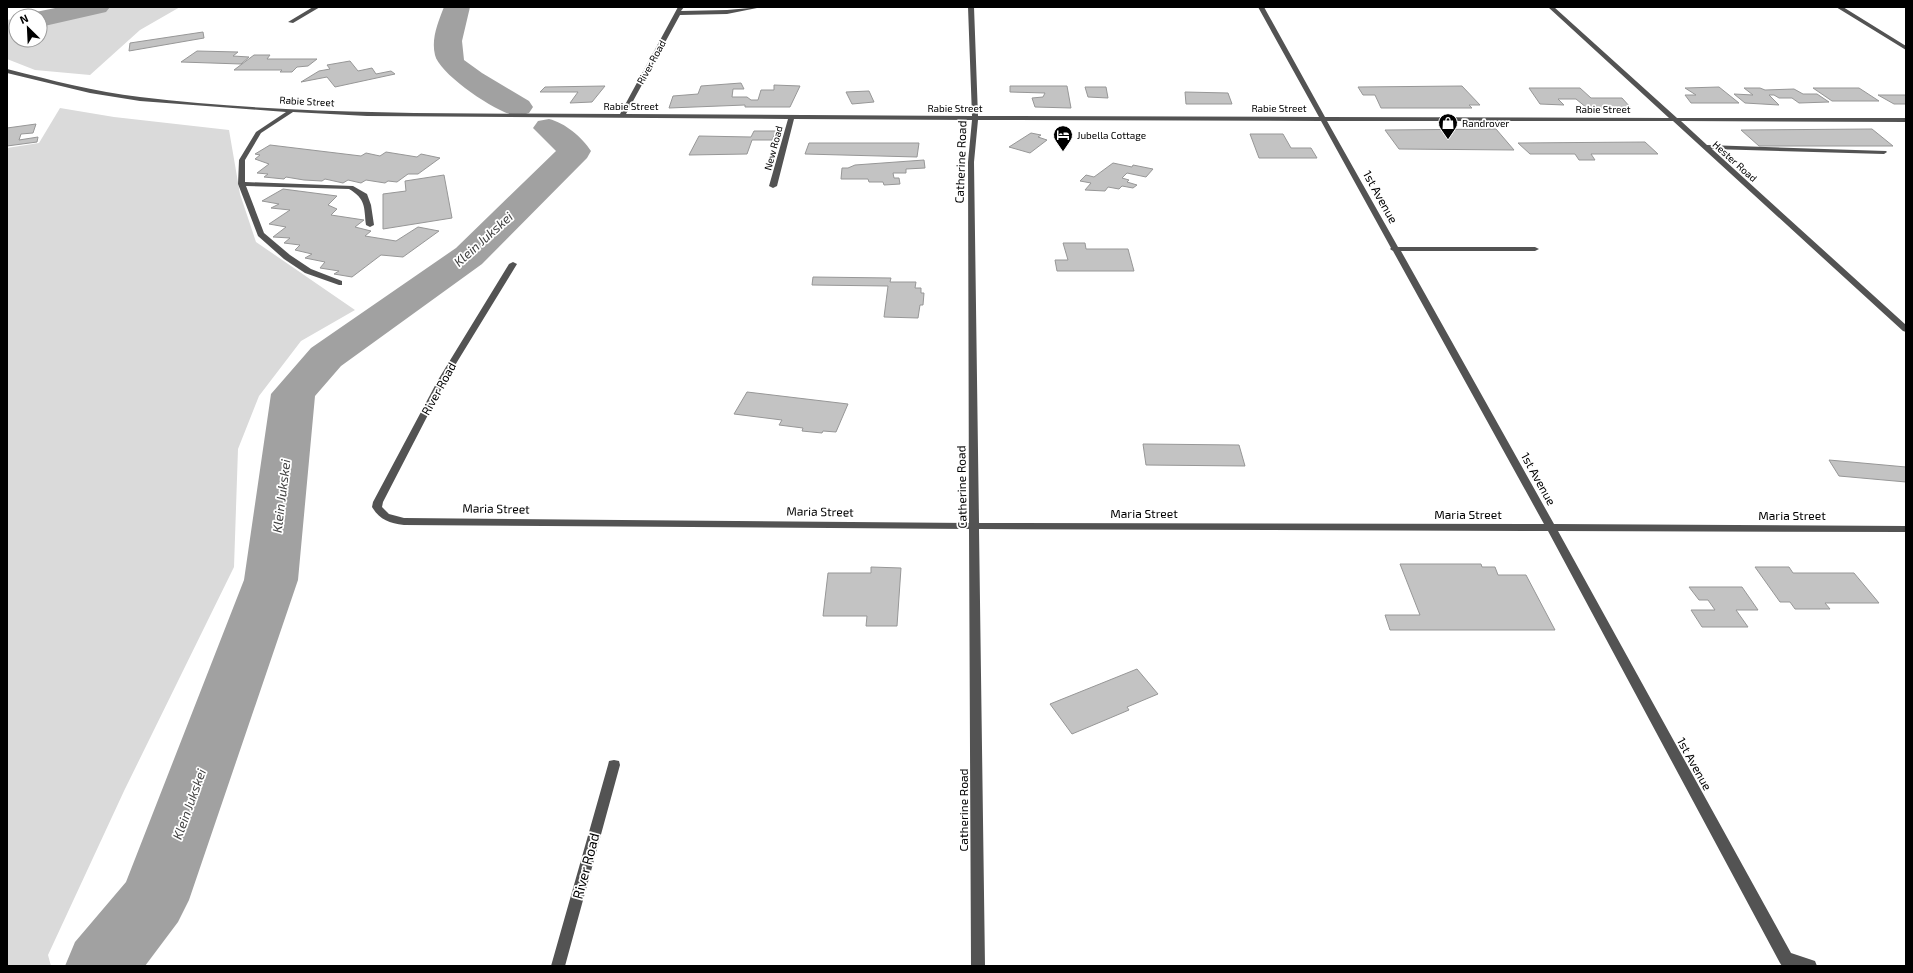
<svg xmlns="http://www.w3.org/2000/svg" width="1913" height="973" font-family="'Exo 2',sans-serif">
	<style>
		.green { fill: #dadada }
		.lines { fill: none; stroke-linecap: round; stroke-linejoin: round }
		.river { fill: #a1a1a1; fill-rule: evenodd }
		.building { fill: #c3c3c3; stroke: #979797 }
		.minor { fill: #535353; fill-rule: evenodd }
		.labels { text-anchor: middle; stroke-width: 3.5; stroke-linejoin: round; paint-order: stroke }
		.far-street-label { font-size: 10px; fill: #000; stroke: #fff }
		.far-poi-label { font-size: 10px; fill: #000; stroke: #fff; text-anchor: start }
		.street-label { font-size: 12px; fill: #000; stroke: #fff }
		.water-label { font-size: 13px; font-style: italic; fill: #424242; stroke: #fff }
		.near-street-label { font-size: 14px; fill: #000; stroke: #fff }
	</style>
	<rect width="100%" height="100%" fill="#fff"/>
	<path class="green" d="M 63,7 L 180,7 L 140,30 L 90,75 L 35,70 L 7,59 L 7,20 L 16,18 L 16,40 L 40,40 L 40,16 L 25,16 Z
		M 60,108 L 114,117 L 229,130 L 240,194 L 256,242 L 355,310 L 301,341 L 259,396 L 238,449 L 234,567 L 124,791 L 48,955 L 51,966 L 7,966 L 7,148 L 39,143 Z"/>
	<g class="lines">
		<path class="river" d="M 60,7 L 110,7 L 106,12 L 40,27 L 40,16 L 29,16 L 31,13 Z
			M 444,7 L 470,7 L 462,41 L 464,60 L 482,73 L 529,101 L 533,107 L 529,113 C 525,114 521,116 517,116 C 498,114 439,74 435,55 C 431,39 438,22 444,7 Z
			M 549,119 C 565,123 582,137 591,151 L 587,158 L 482,264 L 341,366 L 315,396 L 298,580 L 189,900 L 178,922 L 145,966 L 65,966 L 75,942 L 126,882 L 244,580 L 271,394 L 311,348 L 456,248 L 556,151 L 533,128 L 538,121 Z"/>
	</g>
	<path class="building" d="M 203,32 L 204,38 L 129,51 L 130,43 Z
		M 197,51 L 238,52 L 233,56 L 249,57 L 241,64 L 181,62 Z
		M 254,55 L 270,55 L 267,59 L 317,59 L 308,66 L 297,67 L 292,72 L 280,72 L 282,70 L 234,70 Z
		M 350,61 L 358,71 L 372,68 L 376,74 L 391,71 L 395,74 L 335,87 L 327,77 L 301,82 L 319,71 L 330,69 L 327,65 Z
		M 741,83 L 744,89 L 733,89 L 732,97 L 747,97 L 751,100 L 758,100 L 761,90 L 774,90 L 774,85 L 800,86 L 790,107 L 745,107 L 745,105 L 669,108 L 673,96 L 698,94 L 701,86 Z
		M 605,86 L 592,102 L 570,103 L 578,92 L 540,92 L 545,87 Z
		M 1010,86 L 1067,86 L 1071,108 L 1035,107 L 1032,98 L 1043,97 L 1045,93 L 1010,92 Z
		M 1462,86 L 1480,105 L 1469,105 L 1472,108 L 1381,108 L 1375,95 L 1363,95 L 1358,87 Z
		M 1085,87 L 1106,87 L 1108,98 L 1088,97 Z
		M 1719,87 L 1739,103 L 1691,103 L 1685,95 L 1696,95 L 1685,88 Z
		M 1529,88 L 1580,88 L 1591,98 L 1622,98 L 1631,108 L 1587,108 L 1576,99 L 1558,99 L 1564,105 L 1540,104 Z
		M 1744,88 L 1760,88 L 1765,90 L 1794,89 L 1803,94 L 1817,94 L 1829,102 L 1799,103 L 1792,98 L 1779,98 L 1774,95 L 1769,95 L 1779,105 L 1745,103 L 1734,94 L 1753,95 Z
		M 1813,88 L 1859,88 L 1879,101 L 1832,101 Z
		M 869,91 L 874,102 L 852,104 L 846,92 Z
		M 1185,92 L 1228,93 L 1232,104 L 1186,104 Z
		M 1878,95 L 1906,95 L 1906,104 L 1894,104 Z
		M 36,124 L 33,133 L 21,134 L 19,140 L 38,137 L 37,142 L 7,146 L 7,128 Z
		M 1496,129 L 1514,150 L 1399,149 L 1385,130 Z
		M 1872,129 L 1893,146 L 1759,146 L 1741,130 Z
		M 754,131 L 776,131 L 772,140 L 752,140 L 747,154 L 689,155 L 699,136 L 751,137 Z
		M 1031,133 L 1041,135 L 1038,137 L 1047,140 L 1030,153 L 1009,147 Z
		M 1250,134 L 1283,134 L 1291,148 L 1311,148 L 1317,158 L 1259,158 Z
		M 1645,142 L 1658,154 L 1591,154 L 1595,160 L 1579,160 L 1575,154 L 1530,154 L 1518,143 Z
		M 809,143 L 919,143 L 917,157 L 805,154 Z
		M 270,145 L 361,156 L 366,153 L 380,156 L 386,152 L 417,157 L 421,154 L 440,158 L 418,174 L 408,174 L 397,182 L 388,181 L 385,183 L 366,180 L 361,183 L 348,180 L 343,183 L 325,179 L 322,181 L 304,180 L 286,177 L 284,179 L 264,177 L 268,174 L 257,173 L 269,164 L 255,159 L 260,155 L 255,154 Z
		M 924,160 L 925,168 L 906,169 L 906,173 L 893,173 L 894,178 L 899,178 L 900,184 L 884,185 L 883,182 L 869,182 L 868,179 L 841,179 L 842,168 L 848,168 L 855,165 Z
		M 1113,163 L 1132,167 L 1133,165 L 1153,169 L 1146,177 L 1127,173 L 1122,178 L 1129,180 L 1127,182 L 1137,185 L 1133,188 L 1122,186 L 1119,189 L 1108,187 L 1105,191 L 1085,190 L 1091,183 L 1080,181 L 1086,175 L 1094,177 Z
		M 444,175 L 452,218 L 383,229 L 383,194 L 406,191 L 405,181 Z
		M 283,189 L 337,196 L 328,205 L 337,209 L 331,215 L 364,220 L 355,227 L 371,231 L 365,236 L 396,241 L 418,227 L 439,231 L 403,257 L 381,255 L 352,277 L 334,274 L 339,271 L 320,268 L 325,262 L 305,258 L 312,254 L 295,250 L 300,245 L 284,243 L 290,238 L 273,237 L 286,227 L 269,224 L 290,210 L 271,208 L 279,204 L 262,201 Z
		M 1063,243 L 1085,243 L 1086,249 L 1128,249 L 1134,271 L 1057,271 L 1055,260 L 1068,260 Z
		M 813,277 L 891,278 L 890,282 L 916,282 L 915,288 L 921,288 L 921,293 L 924,293 L 923,305 L 920,305 L 918,318 L 884,317 L 888,286 L 812,285 Z
		M 747,392 L 848,404 L 836,432 L 823,431 L 822,433 L 802,431 L 803,428 L 779,425 L 782,420 L 734,414 Z
		M 1143,444 L 1239,445 L 1245,466 L 1146,465 Z
		M 1829,460 L 1906,467 L 1906,482 L 1839,476 Z
		M 1400,564 L 1481,564 L 1482,567 L 1495,567 L 1498,575 L 1526,575 L 1555,630 L 1390,630 L 1385,615 L 1420,615 Z
		M 871,567 L 901,568 L 897,626 L 866,626 L 867,616 L 823,616 L 828,573 L 871,573 Z
		M 1755,567 L 1789,567 L 1793,573 L 1854,573 L 1879,603 L 1825,603 L 1830,609 L 1795,609 L 1790,602 L 1780,602 Z
		M 1689,587 L 1742,587 L 1758,610 L 1736,610 L 1748,627 L 1702,627 L 1691,610 L 1715,610 L 1708,600 L 1699,600 Z
		M 1137,669 L 1158,694 L 1127,707 L 1129,710 L 1072,734 L 1050,704 Z"/>
	<g class="lines">
		<path class="minor" d="M 313,7 L 320,7 L 293,23 L 288,22 Z
			M 678,7 L 684,7 L 681,11 L 727,10 L 762,7 L 727,14 L 680,15 L 626,114 L 972,116 L 968,7 L 974,7 L 978,116 L 1319,117 L 1258,7 L 1264,7 L 1325,117 L 1669,118 L 1548,7 L 1554,7 L 1677,118 L 1906,118 L 1906,122 L 1681,121 L 1707,145 L 1886,151 L 1887,152 L 1884,154 L 1712,149 L 1906,325 L 1906,332 L 1903,331 L 1673,121 L 1327,121 L 1398,247 L 1535,247 L 1539,249 L 1535,251 L 1401,251 L 1554,524 L 1906,526 L 1906,532 L 1558,531 L 1791,953 L 1815,961 L 1817,966 L 1782,966 L 1780,963 L 1548,531 L 979,529 L 985,966 L 971,966 L 969,529 L 404,525 C 389,523 380,520 372,507 L 373,502 L 438,380 L 509,264 L 513,262 L 517,264 L 446,380 L 383,502 L 382,507 L 389,514 L 404,518 L 969,523 L 968,162 L 972,120 L 794,119 L 777,186 L 773,188 L 769,186 L 788,119 L 367,116 L 293,112 L 261,133 L 245,160 L 245,182 L 353,186 L 367,194 L 371,205 L 374,225 L 370,227 L 366,225 C 364,207 366,199 349,189 L 246,186 L 264,233 L 290,255 L 311,269 L 342,281 L 342,285 L 339,285 L 305,273 L 284,259 L 258,236 L 238,184 L 239,160 L 256,132 L 286,112 L 140,101 L 90,93 L 7,73 L 7,69 C 51,80 95,92 140,97 C 299,116 460,113 620,114 ZM 978,120 L 1321,121 L 1391,248 L 1390,249 L 1393,251 L 1544,524 L 979,523 L 974,162 Z
			M 1836,7 L 1843,7 L 1906,46 L 1906,50 Z
			M 614,760 L 619,761 L 620,765 L 565,966 L 551,966 L 608,765 L 609,761 Z"/>
	</g>
	<defs>
		<g id="shop-pin" transform="scale(1)"><path d="M0 17L-7.5 6A9.5 9.5 0 1 1 7.5 6Z" fill="#000" stroke="#fff"/><path d="M-5-2.5h2.3a2.7 3.5 0 0 1 5.4 0H5L5.5 6h-11ZM-1.5-2.5h3a1.5 2.3 0 0 0-3 0Z" fill="#fff"/></g>
		<g id="hotel-pin" transform="scale(1)"><path d="M0 17L-7.5 6A9.5 9.5 0 1 1 7.5 6Z" fill="#000" stroke="#fff"/><path d="M-6-4.5h1.5V1H6V5H4.5V3h-9V5H-6ZM-4 0a1.8 1.8 0 1 1 3.6 0ZM.5 0V-2.5h3Q6-2.5 6 0Z" fill="#fff"/></g>
	</defs>
	<g fill-rule="evenodd">
		<use href="#shop-pin" x="1448" y="123"/>
		<use href="#hotel-pin" x="1063" y="135"/>
	</g>
	<g class="labels">
		<g class="far-street-label">
			<text transform="translate(651 62) rotate(-61)" y="4">River Road</text>
			<text transform="translate(307 101) rotate(3)" y="4">Rabie Street</text>
			<text x="631" y="110">Rabie Street</text>
			<text x="955" y="112">Rabie Street</text>
			<text x="1279" y="112">Rabie Street</text>
			<text x="1603" y="113">Rabie Street</text>
			<text transform="translate(773 148) rotate(-75)" y="4">New Road</text>
			<text transform="translate(1735 161) rotate(42)" y="4">Hester Road</text>
		</g>
		<g class="far-poi-label">
			<text x="1462" y="127">Randrover</text>
			<text x="1077" y="139">Jubella Cottage</text>
		</g>
		<g class="street-label">
			<text transform="translate(961 162) rotate(-88)" y="4">Catherine Road</text>
			<text transform="translate(1380 197) rotate(61)" y="4">1st Avenue</text>
			<text transform="translate(439 389) rotate(-61)" y="4">River Road</text>
			<text transform="translate(1538 479) rotate(61)" y="4">1st Avenue</text>
			<text transform="translate(962 487) rotate(-91)" y="4">Catherine Road</text>
			<text transform="translate(496 509) rotate(1)" y="4">Maria Street</text>
			<text transform="translate(820 512) rotate(1)" y="4">Maria Street</text>
			<text x="1144" y="518">Maria Street</text>
			<text x="1468" y="519">Maria Street</text>
			<text x="1792" y="520">Maria Street</text>
			<text transform="translate(1694 764) rotate(61)" y="4">1st Avenue</text>
			<text transform="translate(964 810) rotate(-90)" y="4">Catherine Road</text>
		</g>
		<g class="water-label">
			<text transform="translate(483 239) rotate(-42)" y="5">Klein Jukskei</text>
			<text transform="translate(281 496) rotate(-83)" y="5">Klein Jukskei</text>
			<text transform="translate(189 804) rotate(-70)" y="5">Klein Jukskei</text>
		</g>
		<g class="near-street-label">
			<text transform="translate(586 866) rotate(-75)" y="5">River Road</text>
		</g>
	</g>
	<rect width="1913" height="973" fill="none" stroke="#000000" stroke-width="16"/>
	<g transform="translate(28 28) rotate(336)"><circle r="19" fill="#ffffff" stroke="#999999"/>
	<path d="M0-3L7 15L0 10L-7 15Z" fill="#000000"/>
	<text y="-6" font-size="11" font-weight="bold" text-anchor="middle" fill="#000000">N</text>
	</g>
</svg>
